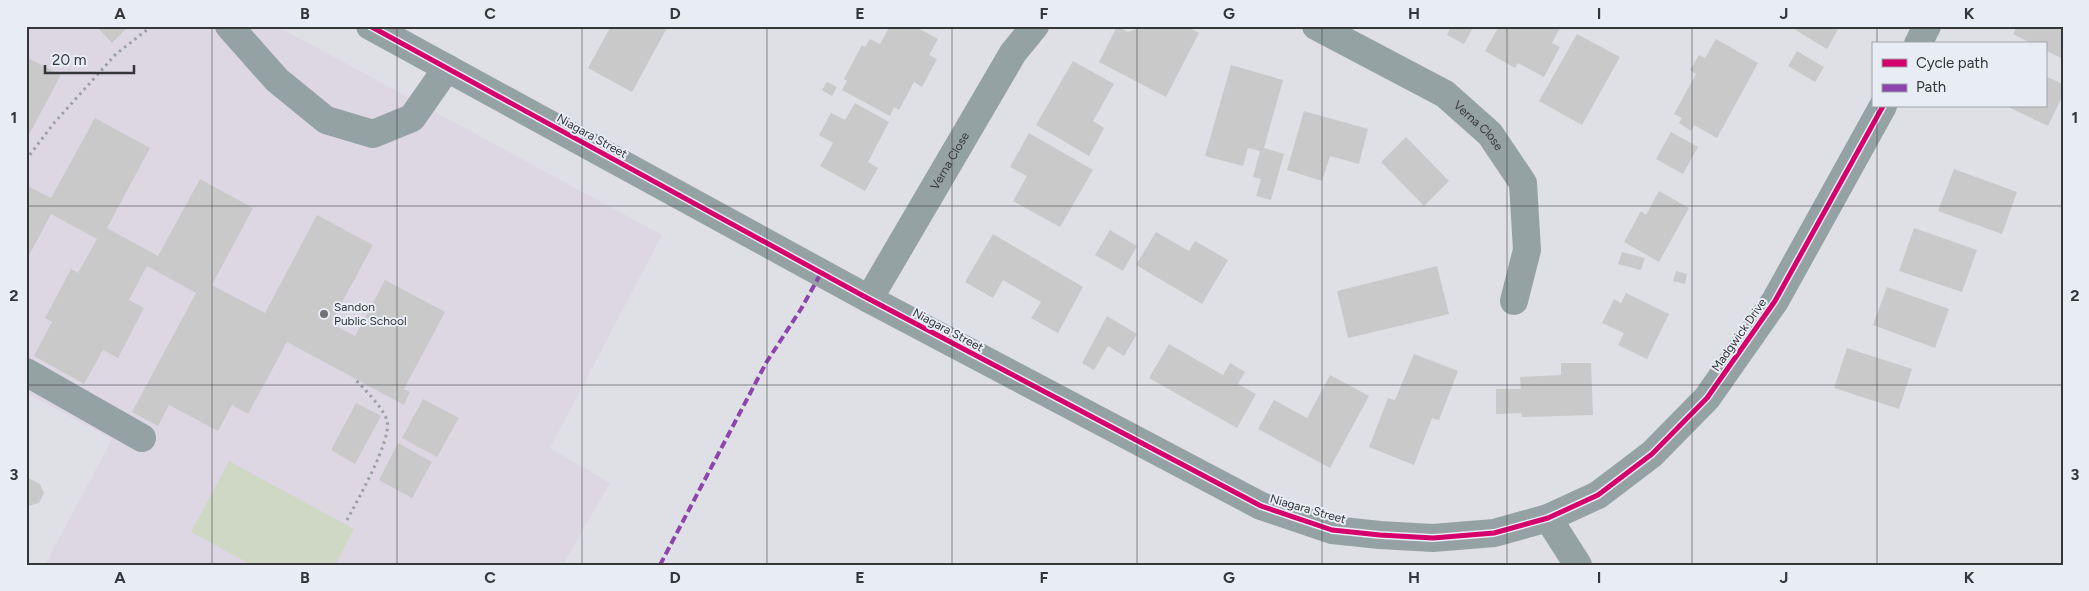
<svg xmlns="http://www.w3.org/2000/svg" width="2089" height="591" font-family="Figtree,sans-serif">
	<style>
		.education { fill: #ddd7e4 }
		.green { fill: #ced8c5 }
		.building { fill: #c9c9ca }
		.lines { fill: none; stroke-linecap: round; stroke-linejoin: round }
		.path { stroke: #98a1a4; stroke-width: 3; stroke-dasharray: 2.5 4; stroke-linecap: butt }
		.minor { stroke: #95a2a4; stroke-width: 28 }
		.quiet { stroke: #8e44ad; stroke-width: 4; stroke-dasharray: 8 4; stroke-linecap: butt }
		.cycleway-casing { stroke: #e8ecf5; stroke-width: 8 }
		.cycleway { stroke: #d6006c; stroke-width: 5 }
		.grid { fill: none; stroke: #35363a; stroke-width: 1; stroke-opacity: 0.55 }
		.poi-dot { fill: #707276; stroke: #e8ecf5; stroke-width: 2 }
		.labels { text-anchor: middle; stroke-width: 4; stroke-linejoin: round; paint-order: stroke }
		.street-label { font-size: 12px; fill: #35363a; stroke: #e8ecf5 }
		.poi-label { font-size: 12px; fill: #35363a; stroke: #e8ecf5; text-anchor: start }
		.neatline { fill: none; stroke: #35363a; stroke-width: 2 }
		.grid-label { font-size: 16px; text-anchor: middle; font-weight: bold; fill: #35363a }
	</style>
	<rect width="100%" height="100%" fill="#dee0e5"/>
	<path class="education" d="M 26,26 L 277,26 L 662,235 L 550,448 L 610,483 L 563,565 L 45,565 L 112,439 L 26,393 Z"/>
	<path class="green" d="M 229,461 L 354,529 L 335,565 L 252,565 L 191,532 Z"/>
	<path class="building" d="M 96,26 L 129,26 L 112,43 Z
		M 611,26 L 668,26 L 632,92 L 588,68 Z
		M 890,26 L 914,26 L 938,39 L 929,55 L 937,59 L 922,87 L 914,82 L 899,110 L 894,107 L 890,116 L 842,90 L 847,81 L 844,79 L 862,45 L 865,47 L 870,39 L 880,44 Z
		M 1117,26 L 1128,32 L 1145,26 L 1186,26 L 1199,33 L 1166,97 L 1099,62 Z
		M 1451,26 L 1474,26 L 1464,44 L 1447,35 Z
		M 1494,26 L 1561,26 L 1552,43 L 1560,47 L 1544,77 L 1518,63 L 1515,68 L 1485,51 L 1498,28 Z
		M 1789,26 L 1840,26 L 1827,49 Z
		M 2017,26 L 2063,26 L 2063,59 L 2045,50 L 2045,44 L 2033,44 L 2013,34 Z
		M 1577,34 L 1620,57 L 1582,125 L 1539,101 Z
		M 1716,39 L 1758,63 L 1717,138 L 1694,125 L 1691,131 L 1679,123 L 1682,118 L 1674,114 L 1696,74 L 1690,70 L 1699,55 L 1705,58 Z
		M 1797,51 L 1824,67 L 1815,82 L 1788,66 Z
		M 26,57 L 61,75 L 26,140 Z
		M 1073,61 L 1114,84 L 1093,121 L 1104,128 L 1089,156 L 1036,125 Z
		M 1231,65 L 1283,80 L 1264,148 L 1284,154 L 1271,200 L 1256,196 L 1261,179 L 1253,177 L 1260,151 L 1248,148 L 1243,166 L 1205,156 Z
		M 2045,76 L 2063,84 L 2063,95 L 2048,126 L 2006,106 L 2045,106 Z
		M 827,82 L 837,87 L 832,96 L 822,90 Z
		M 855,103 L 889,122 L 868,162 L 878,168 L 865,191 L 820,166 L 833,143 L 819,135 L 831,113 L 845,120 Z
		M 1304,111 L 1368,129 L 1359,164 L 1330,156 L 1322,181 L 1287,170 Z
		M 95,118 L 150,148 L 107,228 L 158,256 L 200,179 L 253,208 L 212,285 L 265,313 L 317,215 L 373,245 L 331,323 L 355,336 L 385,280 L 445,312 L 404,389 L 410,392 L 404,405 L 287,342 L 248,414 L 232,405 L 218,431 L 169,405 L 158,426 L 132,412 L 196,293 L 147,266 L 129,300 L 144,308 L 118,358 L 103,350 L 84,384 L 34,356 L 52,322 L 45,318 L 71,269 L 78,273 L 97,239 L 51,214 L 26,261 L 26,185 L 51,198 Z
		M 1671,132 L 1698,147 L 1683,174 L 1656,159 Z
		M 1029,133 L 1093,170 L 1060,227 L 1013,201 L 1027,176 L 1010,167 Z
		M 1406,137 L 1449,181 L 1424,206 L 1381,162 Z
		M 1954,169 L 2017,192 L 2002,234 L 1938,211 Z
		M 1659,191 L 1689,208 L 1659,262 L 1624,242 L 1641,211 L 1646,215 Z
		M 1914,228 L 1977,250 L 1962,292 L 1899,271 Z
		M 1110,230 L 1137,246 L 1123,271 L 1095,255 Z
		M 1156,232 L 1189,251 L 1195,241 L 1228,260 L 1202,304 L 1136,265 Z
		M 993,234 L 1083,287 L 1058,333 L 1031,318 L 1041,302 L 1003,280 L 993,298 L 965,282 Z
		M 1622,252 L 1645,258 L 1641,270 L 1618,264 Z
		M 1437,266 L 1449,314 L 1348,338 L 1337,291 Z
		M 1676,271 L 1687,274 L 1685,284 L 1673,281 Z
		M 1887,287 L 1949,309 L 1935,348 L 1873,325 Z
		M 1626,293 L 1669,314 L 1647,359 L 1618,345 L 1624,333 L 1602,323 L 1614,299 L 1621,303 Z
		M 1107,316 L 1137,334 L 1124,356 L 1108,346 L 1094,370 L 1082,363 Z
		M 1169,344 L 1223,375 L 1230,363 L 1245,372 L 1238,384 L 1256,394 L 1237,428 L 1149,378 Z
		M 1847,348 L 1912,369 L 1899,409 L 1834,388 Z
		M 1414,354 L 1458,371 L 1439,420 L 1432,418 L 1414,465 L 1369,447 L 1388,398 L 1395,400 Z
		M 1561,363 L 1591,363 L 1593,415 L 1522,417 L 1521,413 L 1496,414 L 1496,389 L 1521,389 L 1520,377 L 1561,375 Z
		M 1330,375 L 1369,396 L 1330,468 L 1258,429 L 1274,400 L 1307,418 Z
		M 423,399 L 459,418 L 437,457 L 402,438 Z
		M 356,403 L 381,416 L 355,464 L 331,450 Z
		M 398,443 L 432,462 L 412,498 L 379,480 Z
		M 26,477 L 40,484 L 44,493 L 39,503 L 28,506 L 26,505 Z"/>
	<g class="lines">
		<path class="path" d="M 26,160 L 54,123 L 116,54 L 152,26
			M 347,520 C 357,501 392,440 387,421 C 384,408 363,388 354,378"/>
		<g class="minor">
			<path d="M 229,26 L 277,80 L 326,120 L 373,134 L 412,118 L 447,68"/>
			<path d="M 370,26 L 869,299 L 1261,506 L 1332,530 L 1380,535 L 1433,538 L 1494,533 L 1548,518 L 1598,495 L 1652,454 L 1707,398 L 1775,301 L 1883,106"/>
			<path id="s1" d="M 1316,26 L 1445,94 L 1490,134 L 1523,183 L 1527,250 L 1514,301"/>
			<path d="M 1918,44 L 1927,26"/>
			<path id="s2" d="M 869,299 L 1013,53 L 1035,26"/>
			<path d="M 26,372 L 142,438"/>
			<path d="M 1548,518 L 1578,565"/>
		</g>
		<path class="quiet" d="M 660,565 L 766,363 L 801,309 L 821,273"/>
		<g class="cycleway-casing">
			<path id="cycleway" d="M 370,26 L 869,299 L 1261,506 L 1332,530 L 1380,535 L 1433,538 L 1494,533 L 1548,518 L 1598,495 L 1652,454 L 1707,398 L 1775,301 L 1883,106"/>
		</g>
		<use href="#cycleway" class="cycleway"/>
	</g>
	<path class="grid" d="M 212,26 L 212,565M 397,26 L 397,565M 582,26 L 582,565M 767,26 L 767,565M 952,26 L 952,565M 1137,26 L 1137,565M 1322,26 L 1322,565M 1507,26 L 1507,565M 1692,26 L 1692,565M 1877,26 L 1877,44M 1877,106 L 1877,565M 26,206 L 2063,206M 26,385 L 2063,385"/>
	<circle class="poi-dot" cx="324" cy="314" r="5"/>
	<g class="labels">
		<g class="street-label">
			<text dy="4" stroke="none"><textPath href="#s1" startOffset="192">Verna Close</textPath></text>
			<text transform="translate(592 136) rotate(29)" y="4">Niagara Street</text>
			<text dy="4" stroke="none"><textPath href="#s2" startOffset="160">Verna Close</textPath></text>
			<text transform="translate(948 330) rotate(28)" y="4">Niagara Street</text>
			<text transform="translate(1739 335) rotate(-55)" y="4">Madgwick Drive</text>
			<text transform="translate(1308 509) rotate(16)" y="4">Niagara Street</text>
		</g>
		<g class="poi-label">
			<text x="334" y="311">Sandon<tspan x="334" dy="14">Public School</tspan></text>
		</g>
	</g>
	<rect width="2089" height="591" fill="none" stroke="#e8ecf5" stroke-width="55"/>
	<rect x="1872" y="42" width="175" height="65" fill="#e8ecf5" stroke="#a0a3aa"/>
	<rect x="1882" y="59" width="25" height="8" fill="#d6006c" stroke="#a0a3aa"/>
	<text x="1916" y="68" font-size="15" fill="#35363a">Cycle path</text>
	<rect x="1882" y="84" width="25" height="8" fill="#8e44ad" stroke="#a0a3aa"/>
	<text x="1916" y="92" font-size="15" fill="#35363a">Path</text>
	<path d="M45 65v8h89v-8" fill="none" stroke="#35363a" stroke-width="2.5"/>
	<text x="52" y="65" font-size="15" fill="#35363a" stroke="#e8ecf5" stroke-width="4" paint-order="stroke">20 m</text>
	<rect x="28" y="28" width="2034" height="536" class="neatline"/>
	<g class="grid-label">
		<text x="120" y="19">A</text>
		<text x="305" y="19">B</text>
		<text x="490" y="19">C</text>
		<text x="675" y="19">D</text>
		<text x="860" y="19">E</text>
		<text x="1044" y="19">F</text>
		<text x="1229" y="19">G</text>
		<text x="1414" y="19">H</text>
		<text x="1599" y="19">I</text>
		<text x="1784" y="19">J</text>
		<text x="1969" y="19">K</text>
		<text x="14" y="123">1</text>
		<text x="2075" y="123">1</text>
		<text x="14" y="301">2</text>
		<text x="2075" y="301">2</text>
		<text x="14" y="480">3</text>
		<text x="2075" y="480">3</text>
		<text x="120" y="583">A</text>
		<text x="305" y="583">B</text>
		<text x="490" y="583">C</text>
		<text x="675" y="583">D</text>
		<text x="860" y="583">E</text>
		<text x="1044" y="583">F</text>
		<text x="1229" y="583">G</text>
		<text x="1414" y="583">H</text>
		<text x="1599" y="583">I</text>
		<text x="1784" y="583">J</text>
		<text x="1969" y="583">K</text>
	</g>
</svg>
